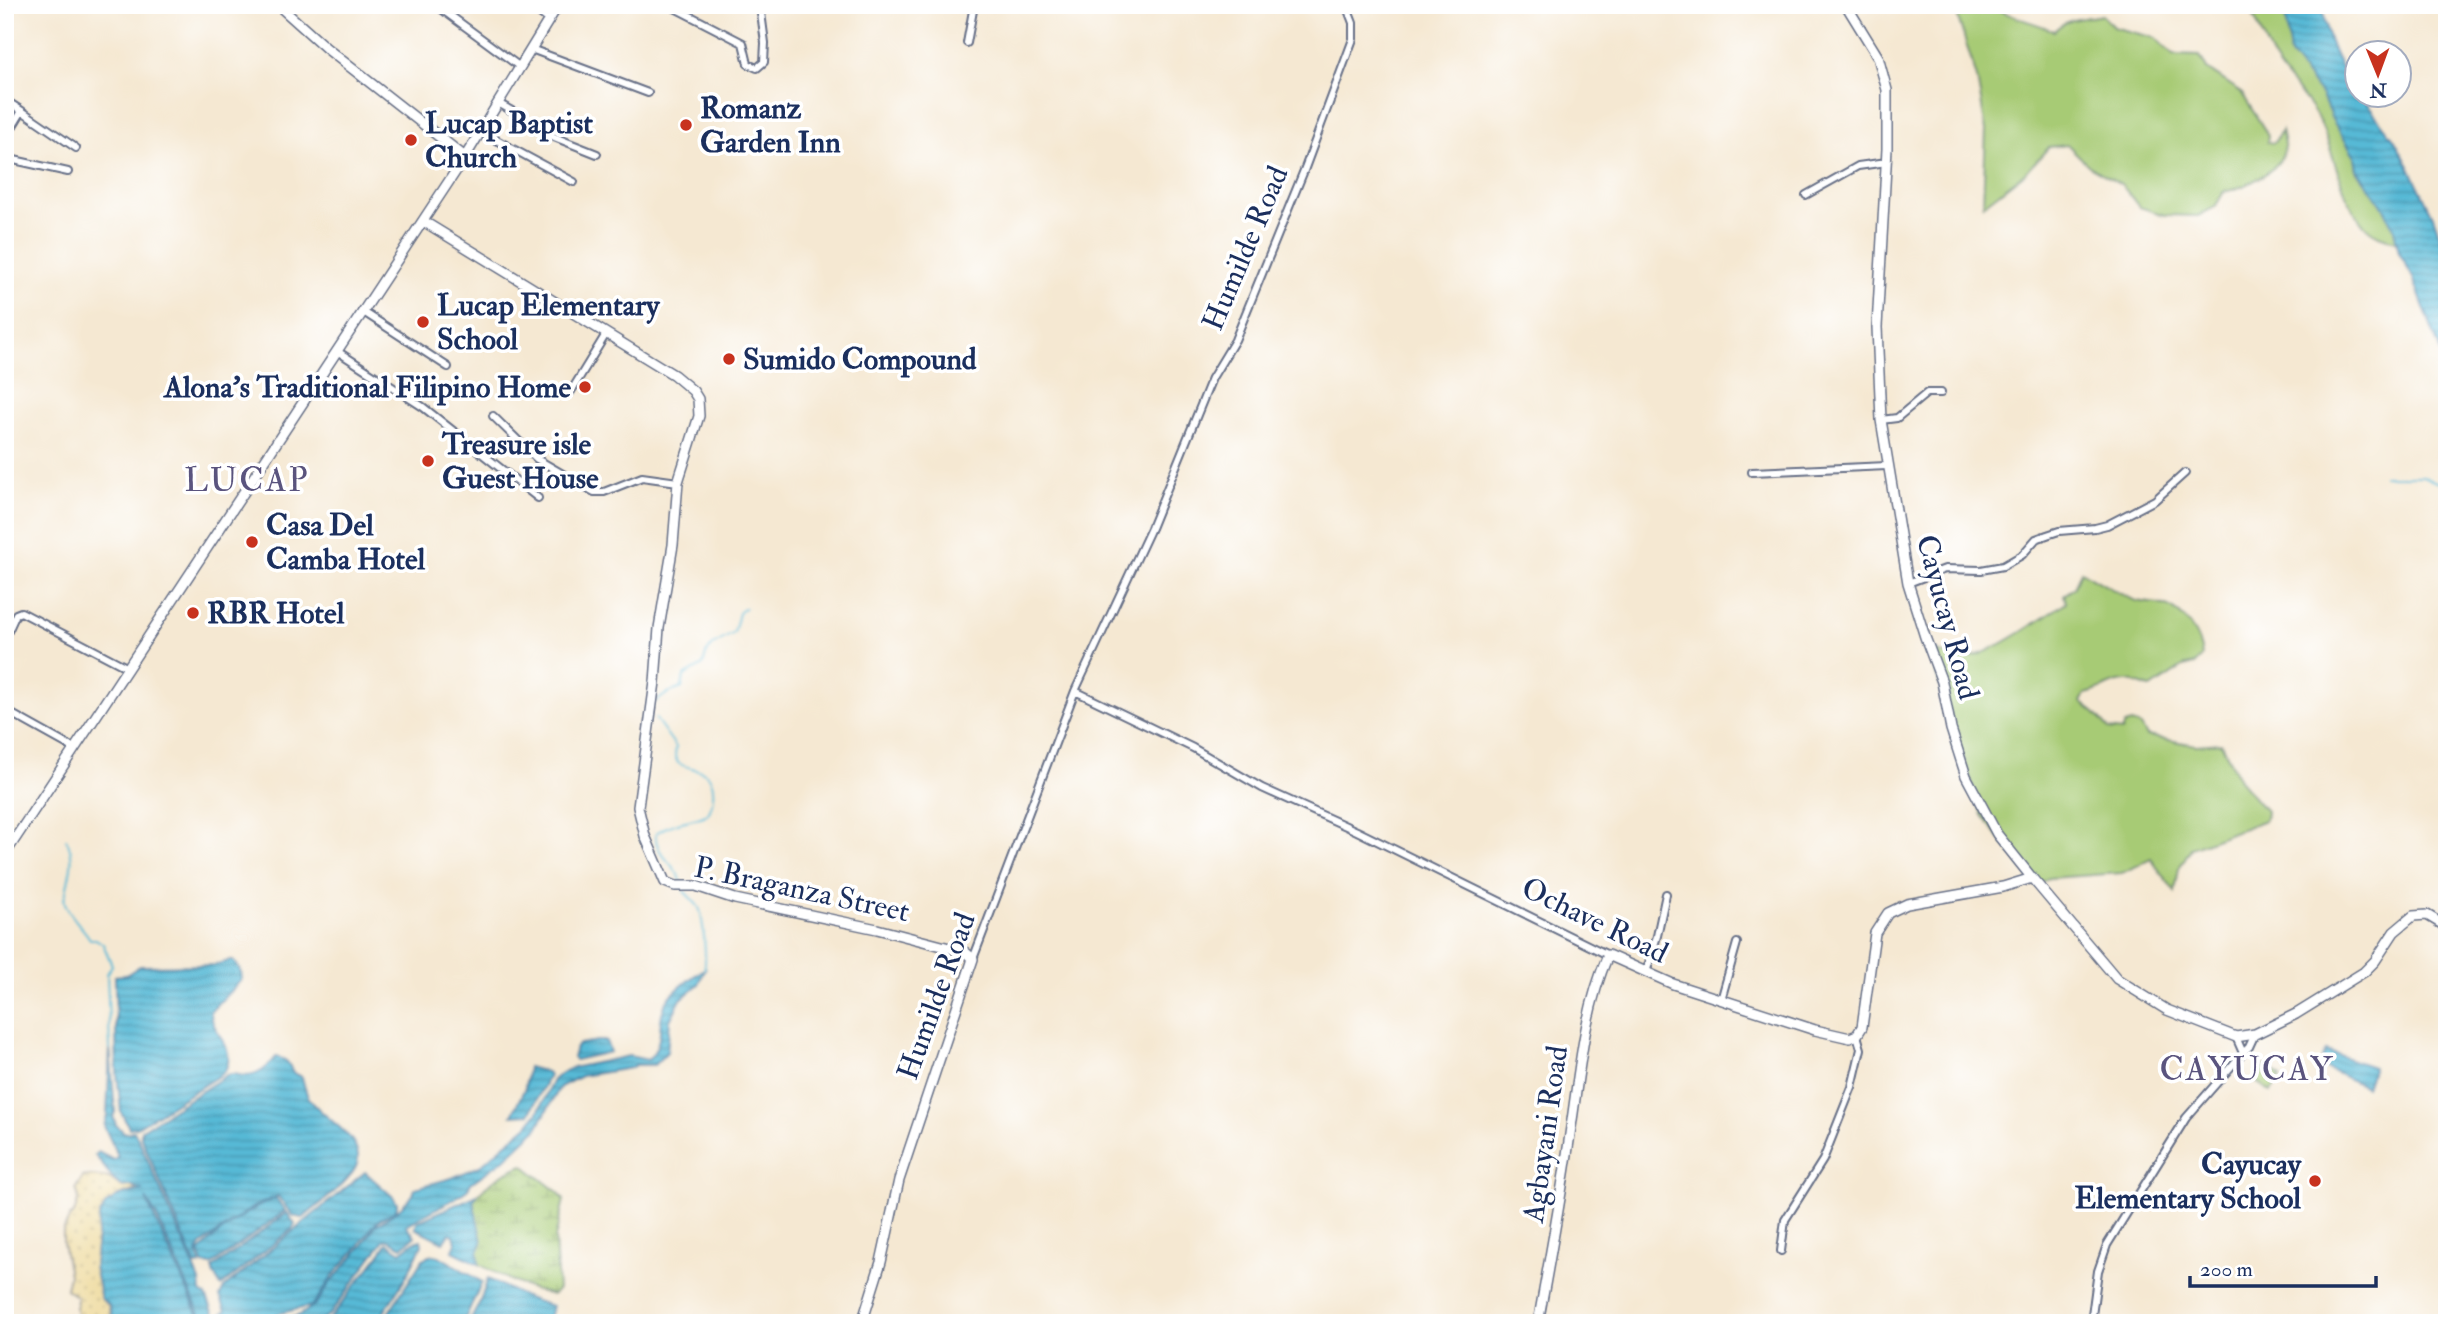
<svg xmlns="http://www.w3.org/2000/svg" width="2452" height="1328" font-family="'IM FELL Double Pica',serif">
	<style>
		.green { fill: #a7cb75; stroke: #617d6a; stroke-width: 2 }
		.wetland { fill: url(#wetland-marsh); stroke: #617d6a; stroke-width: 2 }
		.sand { fill: url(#sand-dots); stroke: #84847e; stroke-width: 2 }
		.water { fill: url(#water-rules); stroke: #39749a; stroke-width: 2 }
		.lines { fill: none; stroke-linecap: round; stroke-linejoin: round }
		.stream { stroke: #57b9d6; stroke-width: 2 }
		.street-casing { stroke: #677087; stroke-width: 10 }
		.secondary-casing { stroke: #677087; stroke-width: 12 }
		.street { stroke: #fff; stroke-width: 6 }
		.secondary { stroke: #fff; stroke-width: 9 }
		.poi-dot { fill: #c8321e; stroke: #fff; stroke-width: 2.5 }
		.labels { text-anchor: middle; stroke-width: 7; stroke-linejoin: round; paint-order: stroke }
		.poi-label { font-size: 30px; font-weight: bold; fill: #1b2f5e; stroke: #fff; text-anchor: start }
		.street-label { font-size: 30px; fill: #1b2f5e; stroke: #fff }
		.quarter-label { font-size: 33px; letter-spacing: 2px; fill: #5a547e; stroke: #fff }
	</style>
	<defs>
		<pattern id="wetland-marsh" width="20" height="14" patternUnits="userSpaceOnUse" patternTransform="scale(1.75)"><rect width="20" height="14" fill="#a7cb75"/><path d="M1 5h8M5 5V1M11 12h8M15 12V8" fill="none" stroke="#87a563"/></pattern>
		<pattern id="sand-dots" width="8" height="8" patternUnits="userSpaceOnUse" patternTransform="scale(1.75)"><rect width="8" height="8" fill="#eeda9e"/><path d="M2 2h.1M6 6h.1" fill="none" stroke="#ccbb8a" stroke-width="1.8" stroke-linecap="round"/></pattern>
		<pattern id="water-rules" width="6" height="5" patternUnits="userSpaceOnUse" patternTransform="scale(1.75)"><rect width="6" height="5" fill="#57b9d6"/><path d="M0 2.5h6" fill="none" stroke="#4797b1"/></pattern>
	</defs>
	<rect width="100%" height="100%" fill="#fff"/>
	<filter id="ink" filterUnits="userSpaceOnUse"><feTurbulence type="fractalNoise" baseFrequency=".0143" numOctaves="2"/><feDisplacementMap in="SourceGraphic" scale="14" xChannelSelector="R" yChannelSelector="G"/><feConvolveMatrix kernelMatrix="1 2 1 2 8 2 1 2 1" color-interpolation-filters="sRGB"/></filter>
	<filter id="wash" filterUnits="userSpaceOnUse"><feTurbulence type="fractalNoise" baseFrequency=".00686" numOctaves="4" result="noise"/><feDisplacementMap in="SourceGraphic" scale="28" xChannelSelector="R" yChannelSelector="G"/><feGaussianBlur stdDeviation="1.57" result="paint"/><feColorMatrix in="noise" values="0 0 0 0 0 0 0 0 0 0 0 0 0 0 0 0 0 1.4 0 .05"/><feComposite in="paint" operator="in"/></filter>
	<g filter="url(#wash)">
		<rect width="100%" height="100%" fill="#f5e8d2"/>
		<path class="green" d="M 1954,5 L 1998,5 L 2000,10 C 2017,20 2036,22 2054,31 C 2067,17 2084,19 2102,15 L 2113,27 L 2155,38 L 2173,55 L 2200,56 L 2207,69 L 2241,92 L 2268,135 L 2267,142 L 2274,143 L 2281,131 C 2282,136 2285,142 2284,147 C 2284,170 2243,188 2224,192 L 2215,207 L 2198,216 L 2165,215 L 2139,207 L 2121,184 L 2089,166 L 2068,145 L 2049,147 L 2026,172 L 1983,205 L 1986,130 L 1977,78 Z
			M 2252,5 L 2284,5 L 2290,55 L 2322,96 L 2332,119 L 2355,156 L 2357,170 L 2384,208 L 2394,229 L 2397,241 C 2386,240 2371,234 2364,225 C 2339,195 2336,154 2319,121 C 2308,99 2290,85 2277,65 C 2265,48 2261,28 2251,11 Z
			M 2081,571 C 2098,581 2115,592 2134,600 C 2144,604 2156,602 2166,606 C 2185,613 2201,637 2202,657 L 2195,664 L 2183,667 L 2151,688 C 2144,687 2136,682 2129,681 C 2112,680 2100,692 2085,694 L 2081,702 L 2095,713 L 2109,729 L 2122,731 L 2125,725 L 2131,723 L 2141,726 L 2147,736 L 2196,745 L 2221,743 L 2239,780 L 2266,811 L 2265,820 L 2191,848 L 2179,868 L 2175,892 L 2151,859 L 2122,873 L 2049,878 L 2036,886 L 1982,815 L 1928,649 C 1940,653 1958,660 1971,657 C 1992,653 2047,616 2066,602 L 2064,595 L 2074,588 Z
			M 2265,1066 L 2281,1077 L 2271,1092 L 2255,1081 Z"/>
		<path class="wetland" d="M 523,1165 L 559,1193 L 564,1200 L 555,1238 L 558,1289 L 553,1295 C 526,1289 502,1277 479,1264 L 478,1252 L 482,1242 L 473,1201 C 483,1185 504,1172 523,1165 Z"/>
		<path class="sand" d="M 91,1176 L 109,1178 L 122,1187 L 127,1185 L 138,1189 L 118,1196 L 99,1217 L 94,1266 L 101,1299 L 108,1305 L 113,1323 L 79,1323 L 76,1310 L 77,1297 L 66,1289 L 69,1275 L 63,1243 L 63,1232 L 70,1216 L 74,1214 L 79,1198 L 76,1188 L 83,1177 Z"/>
		<path class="water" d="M 2284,5 L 2322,5 C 2326,40 2336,64 2357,91 L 2358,94 L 2360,95 L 2394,139 L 2409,166 L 2433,216 L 2447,257 L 2447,369 L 2413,278 L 2399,252 L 2394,229 L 2384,208 L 2357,169 L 2355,156 L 2332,119 L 2322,96 L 2290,55 Z
			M 229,961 L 233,961 C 239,967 242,971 242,979 L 211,1011 C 209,1032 241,1049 223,1073 L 137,1127 L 129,1128 L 121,1112 L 117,1073 L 115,976 L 126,975 L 140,966 L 214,965 Z
			M 705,969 L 699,984 L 681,999 L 670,1020 L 667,1052 L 654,1065 L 635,1065 L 631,1068 L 581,1076 L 560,1087 L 536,1130 L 505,1159 L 471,1183 L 467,1190 L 454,1199 L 406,1225 L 415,1236 L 402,1247 L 389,1240 L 384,1240 L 331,1313 L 322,1320 L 316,1323 L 273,1323 L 300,1315 L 316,1304 L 330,1283 L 363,1245 L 375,1226 L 396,1212 L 413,1195 L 415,1188 L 452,1178 L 480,1166 L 528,1125 L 538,1112 L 553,1080 L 561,1073 L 572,1068 L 629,1056 L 648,1060 C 667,1040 655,1021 667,1001 C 673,992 694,975 705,969 Z
			M 598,1041 L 606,1041 L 610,1052 L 575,1060 L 573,1058 L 576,1047 L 580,1044 Z
			M 110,1049 L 115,1112 L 113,1116 L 116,1125 L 125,1133 L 134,1131 L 138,1138 L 186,1248 L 200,1281 L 201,1292 L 206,1296 L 218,1323 L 204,1323 L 156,1215 L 146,1199 L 202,1323 L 113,1323 L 109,1305 L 101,1299 L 94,1266 L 99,1217 L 106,1204 L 119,1196 L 142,1190 L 131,1186 L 123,1187 L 115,1181 L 95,1155 L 98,1152 L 113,1160 L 118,1156 L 104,1126 L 107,1116 Z
			M 2326,1051 L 2373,1067 L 2366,1087 L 2325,1068 L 2322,1058 Z
			M 276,1057 C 286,1059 289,1062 292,1072 L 302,1077 C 304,1084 305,1092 309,1098 C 324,1122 381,1144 348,1178 C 335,1193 318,1205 303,1218 L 293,1216 L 278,1196 L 253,1207 L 201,1245 L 197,1252 L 200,1265 L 196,1266 L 141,1137 L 141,1130 L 227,1075 C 235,1072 237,1076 245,1076 C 259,1076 268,1067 276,1057 Z
			M 528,1067 L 547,1072 L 549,1076 L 529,1114 L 512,1115 L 525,1088 Z
			M 365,1172 L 393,1197 L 397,1203 L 397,1207 L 395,1211 L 380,1219 L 373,1226 L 358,1247 L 334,1274 L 316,1301 L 311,1306 L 277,1314 L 264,1323 L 220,1323 L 219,1317 L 226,1311 L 220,1296 L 224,1288 Z
			M 477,1195 L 473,1201 L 482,1242 L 478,1252 L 479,1264 L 453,1251 L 456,1243 L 454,1235 L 450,1233 L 443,1242 L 415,1228 L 417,1222 Z
			M 276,1198 L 285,1211 L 212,1265 L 203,1264 L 199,1252 C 219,1231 249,1209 276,1198 Z
			M 287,1213 L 295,1224 L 292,1229 L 221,1286 L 213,1273 L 213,1268 Z
			M 421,1240 L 422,1245 L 405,1279 L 377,1323 L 325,1323 C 338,1312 343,1301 353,1288 C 364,1273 378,1260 387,1243 L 401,1252 L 414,1242 Z
			M 432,1255 L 439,1256 L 482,1282 L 463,1323 L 382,1323 L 423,1259 Z
			M 488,1279 L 529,1299 L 552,1306 L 548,1323 L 469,1323 L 479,1304 Z"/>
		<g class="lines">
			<path class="stream" d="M 2383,476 L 2423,476 L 2436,482 L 2447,484
				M 657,701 L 668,693 L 682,688 L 684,676 L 703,665 L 706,654 L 713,645 L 734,633 L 739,613 L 745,608
				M 655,718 L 676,747 L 675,756 L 678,763 C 686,768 697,768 705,773 C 717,781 714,803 708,814 C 689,823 675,820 656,833 C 653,854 676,863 682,883
				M 66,839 C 76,857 70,872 66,892 C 65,899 63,896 65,903 C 69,916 83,927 90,939 L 96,939 L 103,944 L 112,965 L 107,974 L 110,1049
				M 684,891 C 689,897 696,902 699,908 C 703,915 707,962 704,969"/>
		</g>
	</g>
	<g filter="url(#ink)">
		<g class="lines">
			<g class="street-casing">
				<path id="street" d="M 436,5 L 520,67
					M 529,5 L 549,20
					M 669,5 L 743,43 L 748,64 L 757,68 L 764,62 L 765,43 L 760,5
					M 5,19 L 12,5
					M 967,43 L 974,5
					M 531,49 L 648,93
					M 5,100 L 22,111 L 5,139
					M 498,103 L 521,116 L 529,127 L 597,154
					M 22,111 L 76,148
					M 480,131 L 574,182
					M 5,158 L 68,172
					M 1806,195 L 1858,166 L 1887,162
					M 362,311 L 448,367
					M 337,351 L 423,407 L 538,498
					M 570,393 L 606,334
					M 493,416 L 537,459 L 594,492 L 604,492 L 642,477 L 678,482
					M 1881,420 L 1897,418 L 1927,393 L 1941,393
					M 1752,472 L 1887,466
					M 1908,583 L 1945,569 L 1981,570 L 2003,566 L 2022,555 L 2036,539 L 2047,535 L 2059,531 L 2095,528 L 2107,525 L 2155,500 L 2185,473
					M 5,638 L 16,614 L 21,612 L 128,668
					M 1075,691 L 1193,748 L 1262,788 L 1357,831 L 1608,955
					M 5,710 L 75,749
					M 973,959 L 1075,691 L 1151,528 L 1212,378 L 1235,340 L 1305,168 L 1353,39 L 1353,23 L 1346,5
					M 1646,973 L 1657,936 L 1666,894
					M 1721,1000 L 1737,943
					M 2243,1053 L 2249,1047 L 2255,1034
					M 1781,1251 L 1785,1220 L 1823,1160 L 1852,1087 L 1861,1049 L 1857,1035
					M 2091,1323 L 2098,1271 L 2107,1245 L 2186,1118 L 2243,1053 L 2236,1037"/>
			</g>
			<g class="secondary-casing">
				<path id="secondary" d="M 278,5 L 326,48 L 465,157
					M 1846,5 L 1878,57 L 1887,90 L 1887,149 L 1877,327 L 1881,420 L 1908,583 L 1925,637 L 1942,682 L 1951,729 L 1966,776 L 1997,834 L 2032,878 L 2117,979 L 2167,1010 L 2236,1037 L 2255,1034 L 2296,1014 L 2364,972 L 2375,961 L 2394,932 L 2413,916 L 2427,915 L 2447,927
					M 423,221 L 674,375 L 693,391 L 698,399 L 699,416 L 678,482 L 673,545 L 659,628 L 655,682 L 638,807 L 645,836 L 665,882 L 675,886 L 696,886 L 735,899 L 877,929 L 965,952 L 973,959 L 899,1180 L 881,1262 L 862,1323
					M 5,854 L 465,157 L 558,5
					M 1538,1323 C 1550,1258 1562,1193 1571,1127 C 1580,1067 1584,1012 1608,955 L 1673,984 L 1815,1030 L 1850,1038 L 1857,1035 L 1862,1027 L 1875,933 L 1888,913 L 1907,904 L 2003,887 L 2032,878"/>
			</g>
			<use href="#street" class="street"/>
			<use href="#secondary" class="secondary"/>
		</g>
	</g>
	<g class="poi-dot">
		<circle cx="686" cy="125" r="7"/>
		<circle cx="411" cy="140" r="7"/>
		<circle cx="423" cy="322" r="7"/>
		<circle cx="729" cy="359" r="7"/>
		<circle cx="585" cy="387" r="7"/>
		<circle cx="428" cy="461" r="7"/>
		<circle cx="252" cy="542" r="7"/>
		<circle cx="193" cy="613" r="7"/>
		<circle cx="2315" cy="1181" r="7"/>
	</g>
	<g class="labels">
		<g class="poi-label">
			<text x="700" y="118">Romanz<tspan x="700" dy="34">Garden Inn</tspan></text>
			<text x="425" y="133">Lucap Baptist<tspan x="425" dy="34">Church</tspan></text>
			<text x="437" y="315">Lucap Elementary<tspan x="437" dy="34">School</tspan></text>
			<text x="743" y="369">Sumido Compound</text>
			<text x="571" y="397" text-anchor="end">Alona's Traditional Filipino Home</text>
			<text x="442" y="454">Treasure isle<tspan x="442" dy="34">Guest House</tspan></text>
			<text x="266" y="535">Casa Del<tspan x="266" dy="34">Camba Hotel</tspan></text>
			<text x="207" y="623">RBR Hotel</text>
			<text x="2301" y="1174" text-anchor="end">Cayucay<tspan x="2301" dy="34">Elementary School</tspan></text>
		</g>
		<g class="street-label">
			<text transform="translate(1245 248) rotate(-67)" y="10">Humilde Road</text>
			<text transform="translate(1948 617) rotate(75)" y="10">Cayucay Road</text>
			<text transform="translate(802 889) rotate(12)" y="10">P. Braganza Street</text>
			<text transform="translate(1595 920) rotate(26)" y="10">Ochave Road</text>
			<text transform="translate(936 996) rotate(-70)" y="10">Humilde Road</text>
			<text transform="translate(1545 1134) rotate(-82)" y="10">Agbayani Road</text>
		</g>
		<g class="quarter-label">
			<text x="247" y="491">LUCAP</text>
			<text x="2247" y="1080">CAYUCAY</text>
		</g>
	</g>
	<rect width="2452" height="1328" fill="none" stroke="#fff" stroke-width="28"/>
	<g transform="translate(2378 74) rotate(179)"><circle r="33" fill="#ffffff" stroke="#a4acbf" stroke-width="2"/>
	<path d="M0-5L12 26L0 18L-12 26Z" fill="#c8321e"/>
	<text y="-10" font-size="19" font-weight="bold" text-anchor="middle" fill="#1b2f5e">N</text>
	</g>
	<path d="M2190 1276v10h186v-10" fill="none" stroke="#1b2f5e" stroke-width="3.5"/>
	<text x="2200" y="1276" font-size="21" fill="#1b2f5e" stroke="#ffffff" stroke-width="5" paint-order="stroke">200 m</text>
</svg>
